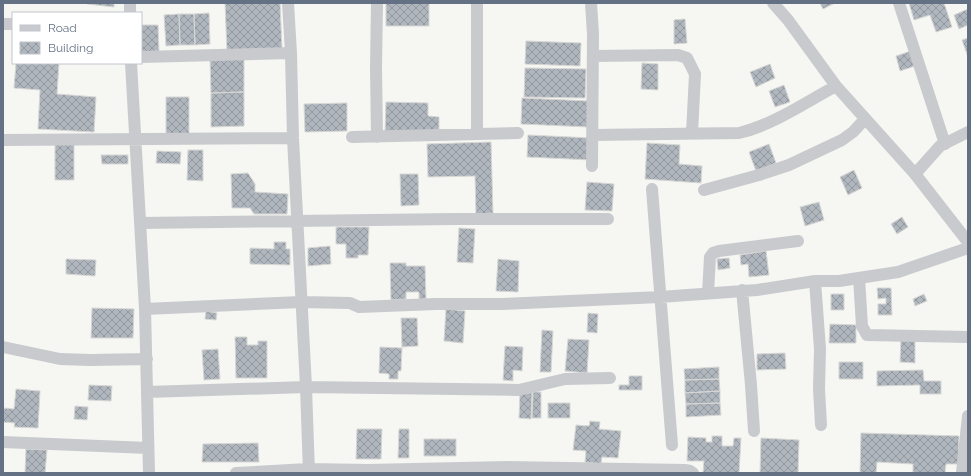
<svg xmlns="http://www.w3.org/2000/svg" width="971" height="476" font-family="Raleway,sans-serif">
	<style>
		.building { fill: url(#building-cross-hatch); stroke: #d7d7d5 }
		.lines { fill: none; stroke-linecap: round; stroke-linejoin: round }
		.minor { stroke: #c8cace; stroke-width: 12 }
	</style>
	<defs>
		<pattern id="building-cross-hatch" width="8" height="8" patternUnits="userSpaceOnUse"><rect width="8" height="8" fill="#b0b6bd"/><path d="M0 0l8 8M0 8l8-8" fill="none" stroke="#93989f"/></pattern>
	</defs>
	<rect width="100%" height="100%" fill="#f6f6f2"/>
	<path class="building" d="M 87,3 L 114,3 L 114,7 L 87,4 Z
		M 225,3 L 280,3 L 282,49 L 227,52 Z
		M 386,3 L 429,3 L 429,26 L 386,26 Z
		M 820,3 L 835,3 L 823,9 Z
		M 909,3 L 944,3 L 952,27 L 936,32 L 930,15 L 914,20 Z
		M 968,9 L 968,25 L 959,29 L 954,15 Z
		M 209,13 L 210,44 L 195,45 L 194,14 Z
		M 179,14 L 194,14 L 195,45 L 180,45 Z
		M 179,14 L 180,45 L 166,46 L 164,15 Z
		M 685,19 L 687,43 L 674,44 L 674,20 Z
		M 141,25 L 158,25 L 159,51 L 141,52 Z
		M 968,38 L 968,57 L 962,40 Z
		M 526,41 L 581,43 L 580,66 L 525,64 Z
		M 911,51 L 915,66 L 900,71 L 896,56 Z
		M 244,58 L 244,92 L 211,93 L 210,59 Z
		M 16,63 L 59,63 L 57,94 L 96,97 L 94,132 L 38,129 L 40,90 L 14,88 Z
		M 642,63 L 658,64 L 658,90 L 641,89 Z
		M 770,64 L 775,78 L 756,87 L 750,72 Z
		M 525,68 L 586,69 L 585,98 L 524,97 Z
		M 784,85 L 790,102 L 775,107 L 769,91 Z
		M 244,92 L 244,126 L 211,127 L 211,93 Z
		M 166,97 L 189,97 L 189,134 L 166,134 Z
		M 522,98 L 589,101 L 588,127 L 521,124 Z
		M 386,102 L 428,103 L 428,116 L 439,117 L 439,134 L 385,133 Z
		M 347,103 L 347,131 L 305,132 L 304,104 Z
		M 528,135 L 592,138 L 591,160 L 527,157 Z
		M 491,142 L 493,213 L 476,214 L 475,176 L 428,177 L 427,144 Z
		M 647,143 L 680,145 L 679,164 L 702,166 L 701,183 L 645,179 Z
		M 55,144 L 74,144 L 74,180 L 55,180 Z
		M 769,144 L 776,163 L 756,171 L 749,152 Z
		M 188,150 L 203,150 L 203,181 L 187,180 Z
		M 157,151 L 181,152 L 180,164 L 156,163 Z
		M 101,155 L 128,155 L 128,164 L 102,164 Z
		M 854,170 L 862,188 L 848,195 L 840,177 Z
		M 248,173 L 255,184 L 255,192 L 288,194 L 287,214 L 254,214 L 250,208 L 232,208 L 231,174 Z
		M 400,174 L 418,174 L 419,205 L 401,206 Z
		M 587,182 L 614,184 L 612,211 L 585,210 Z
		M 819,202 L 824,220 L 805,226 L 800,207 Z
		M 902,217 L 908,227 L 897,234 L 891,224 Z
		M 336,227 L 369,227 L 368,255 L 358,255 L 358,258 L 346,258 L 346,244 L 336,244 Z
		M 459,228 L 475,229 L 473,263 L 457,262 Z
		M 274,242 L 286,242 L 286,249 L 290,249 L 290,265 L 250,264 L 250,248 L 274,249 Z
		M 330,246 L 331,264 L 308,266 L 308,248 Z
		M 766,251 L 769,275 L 749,277 L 748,264 L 741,265 L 740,255 Z
		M 729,258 L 730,268 L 718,270 L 717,259 Z
		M 66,259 L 96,260 L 95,276 L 66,274 Z
		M 498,259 L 519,261 L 518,292 L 496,291 Z
		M 390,263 L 406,263 L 406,266 L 425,266 L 426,299 L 419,299 L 419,292 L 406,292 L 406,299 L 391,300 Z
		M 877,288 L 891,288 L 892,315 L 878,315 L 878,304 L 886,304 L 886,298 L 878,299 Z
		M 831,294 L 844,294 L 844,310 L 831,310 Z
		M 924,294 L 927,301 L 915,306 L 913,299 Z
		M 92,308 L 134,309 L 133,338 L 91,338 Z
		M 446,309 L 465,311 L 463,343 L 444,341 Z
		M 206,311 L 217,313 L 216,320 L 205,319 Z
		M 588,313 L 598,314 L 597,333 L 587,332 Z
		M 401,318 L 417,318 L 418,346 L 402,347 Z
		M 830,324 L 856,325 L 856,343 L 829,343 Z
		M 542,330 L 553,331 L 551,372 L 540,372 Z
		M 235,337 L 247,337 L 247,345 L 258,345 L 258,341 L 267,341 L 267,378 L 236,378 Z
		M 901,338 L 915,338 L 915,363 L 900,362 Z
		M 568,339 L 589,340 L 587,373 L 565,371 Z
		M 505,346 L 523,347 L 522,371 L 513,370 L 513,381 L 503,380 Z
		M 380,347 L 402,348 L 401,371 L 398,371 L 398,379 L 389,379 L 389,374 L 379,373 Z
		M 218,349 L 220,379 L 204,380 L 202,350 Z
		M 785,353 L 786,369 L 757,370 L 757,354 Z
		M 839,362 L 863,362 L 863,379 L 839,379 Z
		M 719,367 L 719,379 L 685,380 L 684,369 Z
		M 923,370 L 924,381 L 941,381 L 941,394 L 920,394 L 920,385 L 877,386 L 877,371 Z
		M 629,376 L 642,376 L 642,390 L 619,390 L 619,385 L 629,385 Z
		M 719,379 L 720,391 L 685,393 L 685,380 Z
		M 89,385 L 112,386 L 111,401 L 88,400 Z
		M 16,389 L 40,391 L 38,428 L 14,427 L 15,423 L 3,422 L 4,408 L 14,409 Z
		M 720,391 L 720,403 L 686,404 L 685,393 Z
		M 520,392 L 532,393 L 531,419 L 519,418 Z
		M 533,392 L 541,392 L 541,418 L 532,418 Z
		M 548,403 L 570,403 L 570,418 L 548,418 Z
		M 720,403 L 721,415 L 686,417 L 686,404 Z
		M 75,406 L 88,407 L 87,420 L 74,419 Z
		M 590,421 L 600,422 L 599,429 L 621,431 L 618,458 L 602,457 L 601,464 L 585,462 L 586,451 L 573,450 L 576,425 L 589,426 Z
		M 357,429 L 382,429 L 381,459 L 356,459 Z
		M 399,429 L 409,429 L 409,458 L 398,458 Z
		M 861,433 L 959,436 L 958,464 L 946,464 L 945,473 L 913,473 L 913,464 L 877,462 L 876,473 L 860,473 Z
		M 712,436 L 722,436 L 722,446 L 733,446 L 734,438 L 741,438 L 739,473 L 703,473 L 704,461 L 687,461 L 688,437 L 706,438 L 706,442 L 712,442 Z
		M 761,438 L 799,440 L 798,473 L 760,473 Z
		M 424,439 L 456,439 L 456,456 L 424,456 Z
		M 258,443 L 259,462 L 202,462 L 203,444 Z
		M 26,449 L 47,450 L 45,473 L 25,473 Z"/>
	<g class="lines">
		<path class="minor" d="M 130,3 L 130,13
			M 288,3 L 291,53 L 293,138 L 306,387 L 309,473
			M 377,3 L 376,68 L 377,137
			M 477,3 L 477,134
			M 591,3 L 593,34 L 592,166
			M 773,3 L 788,20 L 836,86 L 915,174 L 968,242
			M 899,3 L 945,144
			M 3,24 L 13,24
			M 593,56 L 678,55 L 687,58 L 695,74 L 692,133
			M 141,57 L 291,53
			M 131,63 L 145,309 L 149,473
			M 593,135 L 739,133 C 773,125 806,102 836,86
			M 352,137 L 518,133
			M 3,140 L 293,138
			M 915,174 L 940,146 L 968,132
			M 652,189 L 672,445
			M 704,190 L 759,175 L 789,165 L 842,140 L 853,132 L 865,119
			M 140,223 L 454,219 L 608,219
			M 859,278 L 862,326 L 867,335 L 968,337
			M 815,281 L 820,349 L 819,389 L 821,425
			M 742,290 L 751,385 L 754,431
			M 708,293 L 710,257 L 713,253 L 719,251 L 798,241
			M 145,309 L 301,302 L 350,303 L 359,307 L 436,304 L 502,304 L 660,297 L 757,290 L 815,281 L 839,281 L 898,272 L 968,248
			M 3,347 L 60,359 L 90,360 L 147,359
			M 147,392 L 306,387 L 519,390 L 565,379 L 610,378
			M 3,442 L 148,448
			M 236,473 L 308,469 L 368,470 L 507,467 L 685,470 L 690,471 L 693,473
			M 962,473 L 968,416"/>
	</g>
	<rect width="971" height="476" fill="none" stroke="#647185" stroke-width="8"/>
	<rect x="12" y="12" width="130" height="52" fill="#ffffff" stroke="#c1c6ce"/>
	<rect x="20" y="25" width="20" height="6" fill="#c8cace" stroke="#c1c6ce"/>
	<text x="48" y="32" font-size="12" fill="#647185">Road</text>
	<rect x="20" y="42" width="20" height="12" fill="url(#building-cross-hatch)" stroke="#c1c6ce"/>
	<text x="48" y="52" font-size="12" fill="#647185">Building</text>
</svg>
